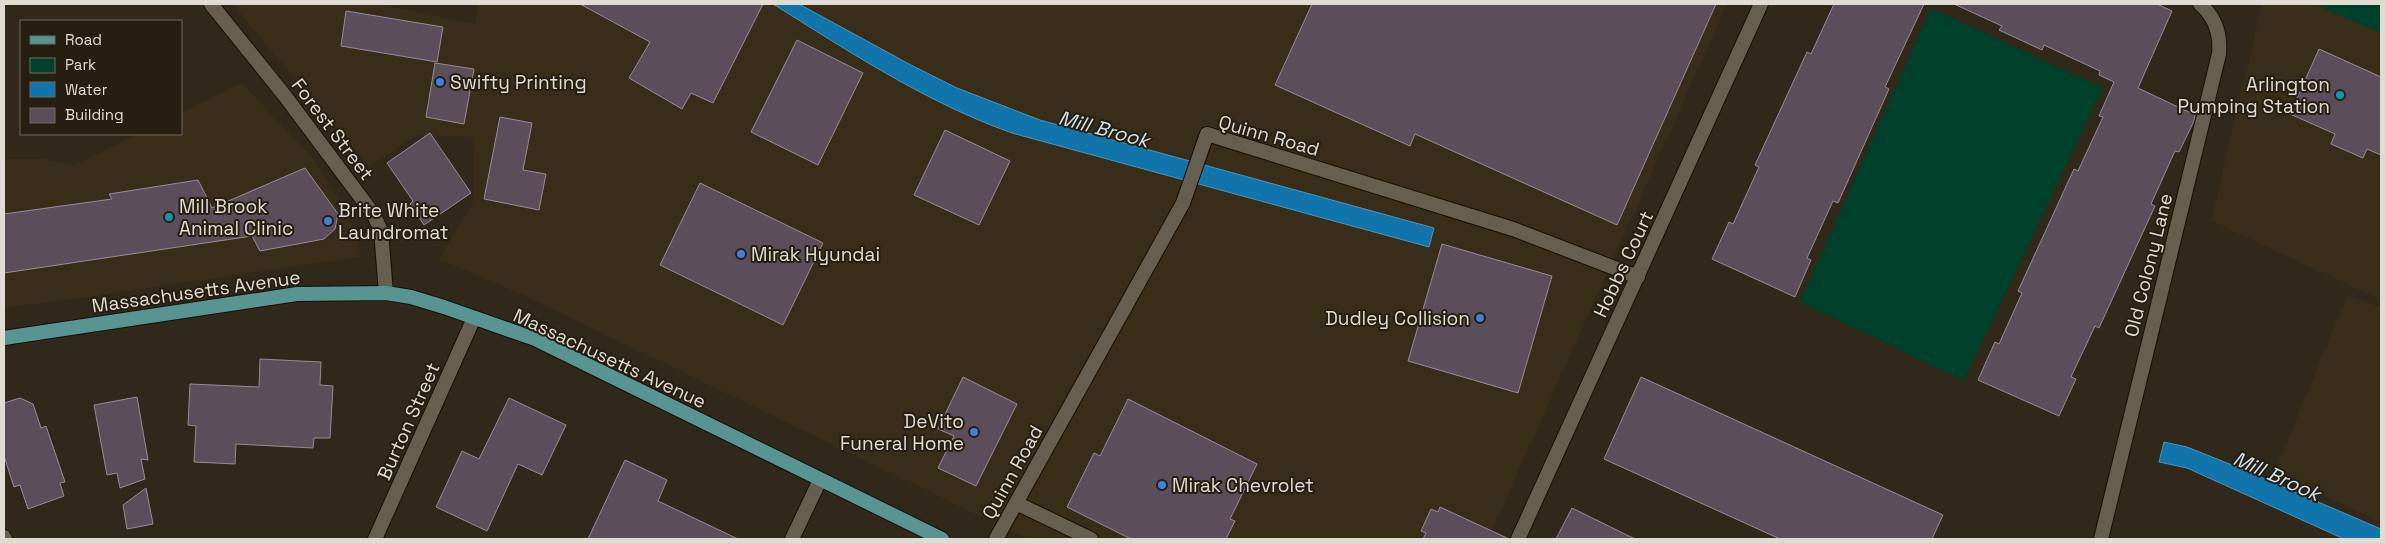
<svg xmlns="http://www.w3.org/2000/svg" width="2385" height="543" font-family="'Space Grotesk',sans-serif">
	<style>
		.built { fill: #372d19 }
		.green { fill: #00402a }
		.water { fill: #1175ab; stroke: #4f94b7 }
		.building { fill: #5b4e5a; stroke: #988a97 }
		.lines { fill: none; stroke-linecap: round; stroke-linejoin: round }
		.service-casing { stroke: #171005; stroke-width: 16 }
		.minor-casing { stroke: #171005; stroke-width: 16 }
		.tertiary-casing { stroke: #171005; stroke-width: 16 }
		.primary-casing { stroke: #171005; stroke-width: 16 }
		.service { stroke: #665e4f; stroke-width: 14 }
		.minor { stroke: #665e4f; stroke-width: 14 }
		.tertiary { stroke: #665e4f; stroke-width: 14 }
		.primary { stroke: #579492; stroke-width: 14 }
		.shop-dot { fill: #3f7fe0; stroke: #251e11; stroke-width: 2 }
		.culture-dot { fill: #0f9aa8; stroke: #251e11; stroke-width: 2 }
		.labels { text-anchor: middle; stroke-width: 4; stroke-linejoin: round; paint-order: stroke }
		.poi-label { font-size: 19px; fill: #e0dcd3; stroke: #251e11; text-anchor: start }
		.street-label { font-size: 19px; fill: #e0dcd3; stroke: #251e11 }
		.water-label { font-size: 20px; font-style: italic; fill: #d0e4f3; stroke: #251e11 }
	</style>
	<rect width="100%" height="100%" fill="#2f281b"/>
	<path class="built" d="M 232,4 L 379,4 L 475,24 L 478,4 L 1727,4 L 1488,539 L 1027,539 L 523,295 L 439,259 L 473,203 L 474,137 L 418,135 L 369,167 Z
		M 2262,4 L 2314,4 L 2381,33 L 2381,300 L 2211,221 Z
		M 242,83 L 313,158 L 348,215 L 361,257 L 45,303 L 4,307 L 4,159 L 44,159 L 74,165 L 138,134 L 181,134 L 181,113 Z
		M 2347,296 L 2381,307 L 2381,522 L 2274,473 Z"/>
	<path class="green" d="M 2314,4 L 2381,4 L 2381,33 Z
		M 1931,8 L 2103,88 L 1964,381 L 1800,302 Z"/>
	<path class="water" d="M 773,4 L 799,4 L 909,64 L 957,88 L 1040,120 L 1434,228 L 1429,247 L 1012,133 C 925,102 850,52 773,4 Z
		M 2164,442 L 2187,447 L 2237,467 L 2381,529 L 2381,539 L 2344,539 L 2187,468 L 2159,462 Z"/>
	<path class="building" d="M 580,4 L 763,4 L 713,103 L 691,93 L 682,109 L 629,78 L 650,42 Z
		M 1312,4 L 1716,4 L 1617,225 L 1415,134 L 1410,146 L 1275,85 Z
		M 1834,4 L 1924,4 L 1885,87 L 1889,89 L 1838,203 L 1833,201 L 1807,258 L 1811,260 L 1795,297 L 1712,259 L 1729,222 L 1733,224 L 1759,167 L 1755,165 L 1807,52 L 1811,54 Z
		M 1954,4 L 2157,4 L 2172,11 L 2138,88 L 2195,115 L 2194,121 L 2179,152 L 2175,151 L 2151,204 L 2155,206 L 2099,328 L 2095,326 L 2071,377 L 2076,379 L 2059,416 L 1978,380 L 1995,342 L 1999,344 L 2022,293 L 2018,291 L 2074,169 L 2078,171 L 2103,117 L 2099,116 L 2114,82 L 2099,75 L 2100,71 L 2044,45 L 2042,50 L 1999,30 L 2002,26 Z
		M 346,11 L 443,27 L 437,62 L 341,46 Z
		M 797,40 L 863,73 L 818,165 L 751,132 Z
		M 2319,49 L 2381,77 L 2381,155 L 2367,149 L 2363,158 L 2331,144 L 2335,134 L 2290,114 Z
		M 435,63 L 474,69 L 464,124 L 426,117 Z
		M 500,117 L 532,123 L 523,170 L 546,174 L 539,210 L 484,199 Z
		M 945,130 L 1010,161 L 979,225 L 914,195 Z
		M 430,133 L 471,193 L 424,225 L 410,204 L 413,201 L 387,163 Z
		M 305,168 L 338,214 L 335,229 L 324,239 L 260,251 L 252,236 L 4,273 L 4,214 L 112,199 L 109,194 L 198,180 L 212,208 Z
		M 700,183 L 823,243 L 783,325 L 660,265 Z
		M 1442,244 L 1552,276 L 1518,393 L 1408,361 Z
		M 260,359 L 321,362 L 320,385 L 333,386 L 330,438 L 314,438 L 313,448 L 236,444 L 235,464 L 194,462 L 196,426 L 188,425 L 190,384 L 259,387 Z
		M 963,377 L 1017,404 L 976,486 L 938,468 L 954,436 L 938,429 Z
		M 1641,377 L 1943,515 L 1932,539 L 1780,539 L 1604,459 Z
		M 137,397 L 148,460 L 141,459 L 145,479 L 120,488 L 117,473 L 107,475 L 94,405 Z
		M 20,398 L 33,404 L 41,428 L 46,426 L 65,482 L 60,483 L 64,496 L 28,509 L 20,485 L 14,487 L 4,456 L 4,403 Z
		M 509,398 L 566,425 L 542,475 L 518,464 L 487,531 L 436,507 L 462,451 L 479,459 Z
		M 1128,399 L 1257,464 L 1230,519 L 1235,521 L 1226,539 L 1131,539 L 1067,507 L 1094,453 L 1100,456 Z
		M 625,460 L 667,480 L 658,501 L 738,539 L 588,539 Z
		M 146,488 L 153,524 L 127,529 L 123,505 Z
		M 1440,507 L 1509,539 L 1423,539 L 1426,533 L 1421,531 L 1431,509 L 1438,512 Z
		M 1572,508 L 1635,539 L 1556,539 Z"/>
	<g class="lines">
		<g class="service-casing">
			<path id="service" d="M 1016,503 L 1091,539"/>
		</g>
		<g class="minor-casing">
			<path id="minor" d="M 4,537 L 5,539
				M 375,539 L 474,318
				M 792,539 L 820,480
				M 996,539 L 1183,203 L 1207,134 L 1513,229 L 1638,277
				M 1518,539 C 1598,360 1681,183 1761,4
				M 2101,539 L 2219,54 C 2221,33 2215,17 2200,4"/>
		</g>
		<g class="tertiary-casing">
			<path id="tertiary" d="M 211,4 L 285,96 L 374,215 L 381,231 L 386,293"/>
		</g>
		<g class="primary-casing">
			<path id="primary" d="M 4,338 L 297,294 L 386,293 L 411,297 L 444,307 L 535,339 L 942,539"/>
		</g>
		<use href="#service" class="service"/>
		<use href="#minor" class="minor"/>
		<use href="#tertiary" class="tertiary"/>
		<use href="#primary" class="primary"/>
	</g>
	<g class="shop-dot">
		<circle cx="440" cy="82" r="5"/>
		<circle cx="328" cy="221" r="5"/>
		<circle cx="741" cy="254" r="5"/>
		<circle cx="1480" cy="318" r="5"/>
		<circle cx="974" cy="432" r="5"/>
		<circle cx="1162" cy="485" r="5"/>
	</g>
	<g class="culture-dot">
		<circle cx="2340" cy="95" r="5"/>
		<circle cx="169" cy="217" r="5"/>
	</g>
	<g class="labels">
		<g class="poi-label">
			<text x="450" y="89">Swifty Printing</text>
			<text x="2330" y="91" text-anchor="end">Arlington<tspan x="2330" dy="22">Pumping Station</tspan></text>
			<text x="179" y="213">Mill Brook<tspan x="179" dy="22">Animal Clinic</tspan></text>
			<text x="338" y="217">Brite White<tspan x="338" dy="22">Laundromat</tspan></text>
			<text x="751" y="261">Mirak Hyundai</text>
			<text x="1470" y="325" text-anchor="end">Dudley Collision</text>
			<text x="964" y="428" text-anchor="end">DeVito<tspan x="964" dy="22">Funeral Home</tspan></text>
			<text x="1172" y="492">Mirak Chevrolet</text>
		</g>
		<g class="street-label">
			<text transform="translate(333 129) rotate(53)" y="7">Forest Street</text>
			<text transform="translate(1269 135) rotate(16)" y="7">Quinn Road</text>
			<text transform="translate(1623 264) rotate(-65)" y="7">Hobbs Court</text>
			<text transform="translate(2148 265) rotate(-76)" y="7">Old Colony Lane</text>
			<text transform="translate(196 291) rotate(-8)" y="7">Massachusetts Avenue</text>
			<text transform="translate(610 358) rotate(25)" y="7">Massachusetts Avenue</text>
			<text transform="translate(408 421) rotate(-66)" y="7">Burton Street</text>
			<text transform="translate(1012 472) rotate(-61)" y="7">Quinn Road</text>
		</g>
		<g class="water-label">
			<text transform="translate(1104 129) rotate(15)" y="7">Mill Brook</text>
			<text transform="translate(2277 476) rotate(24)" y="7">Mill Brook</text>
		</g>
	</g>
	<rect width="2385" height="543" fill="none" stroke="#e0dcd3" stroke-width="10"/>
	<rect x="20" y="20" width="162" height="115" fill="#251e11" stroke="#706a5f"/>
	<rect x="30" y="36" width="25" height="8" fill="#579492" stroke="#706a5f"/>
	<text x="65" y="45" font-size="15" fill="#e0dcd3">Road</text>
	<rect x="30" y="58" width="25" height="15" fill="#00402a" stroke="#706a5f"/>
	<text x="65" y="70" font-size="15" fill="#e0dcd3">Park</text>
	<rect x="30" y="82" width="25" height="15" fill="#1175ab" stroke="#706a5f"/>
	<text x="65" y="95" font-size="15" fill="#e0dcd3">Water</text>
	<rect x="30" y="108" width="25" height="15" fill="#5b4e5a" stroke="#706a5f"/>
	<text x="65" y="120" font-size="15" fill="#e0dcd3">Building</text>
</svg>
